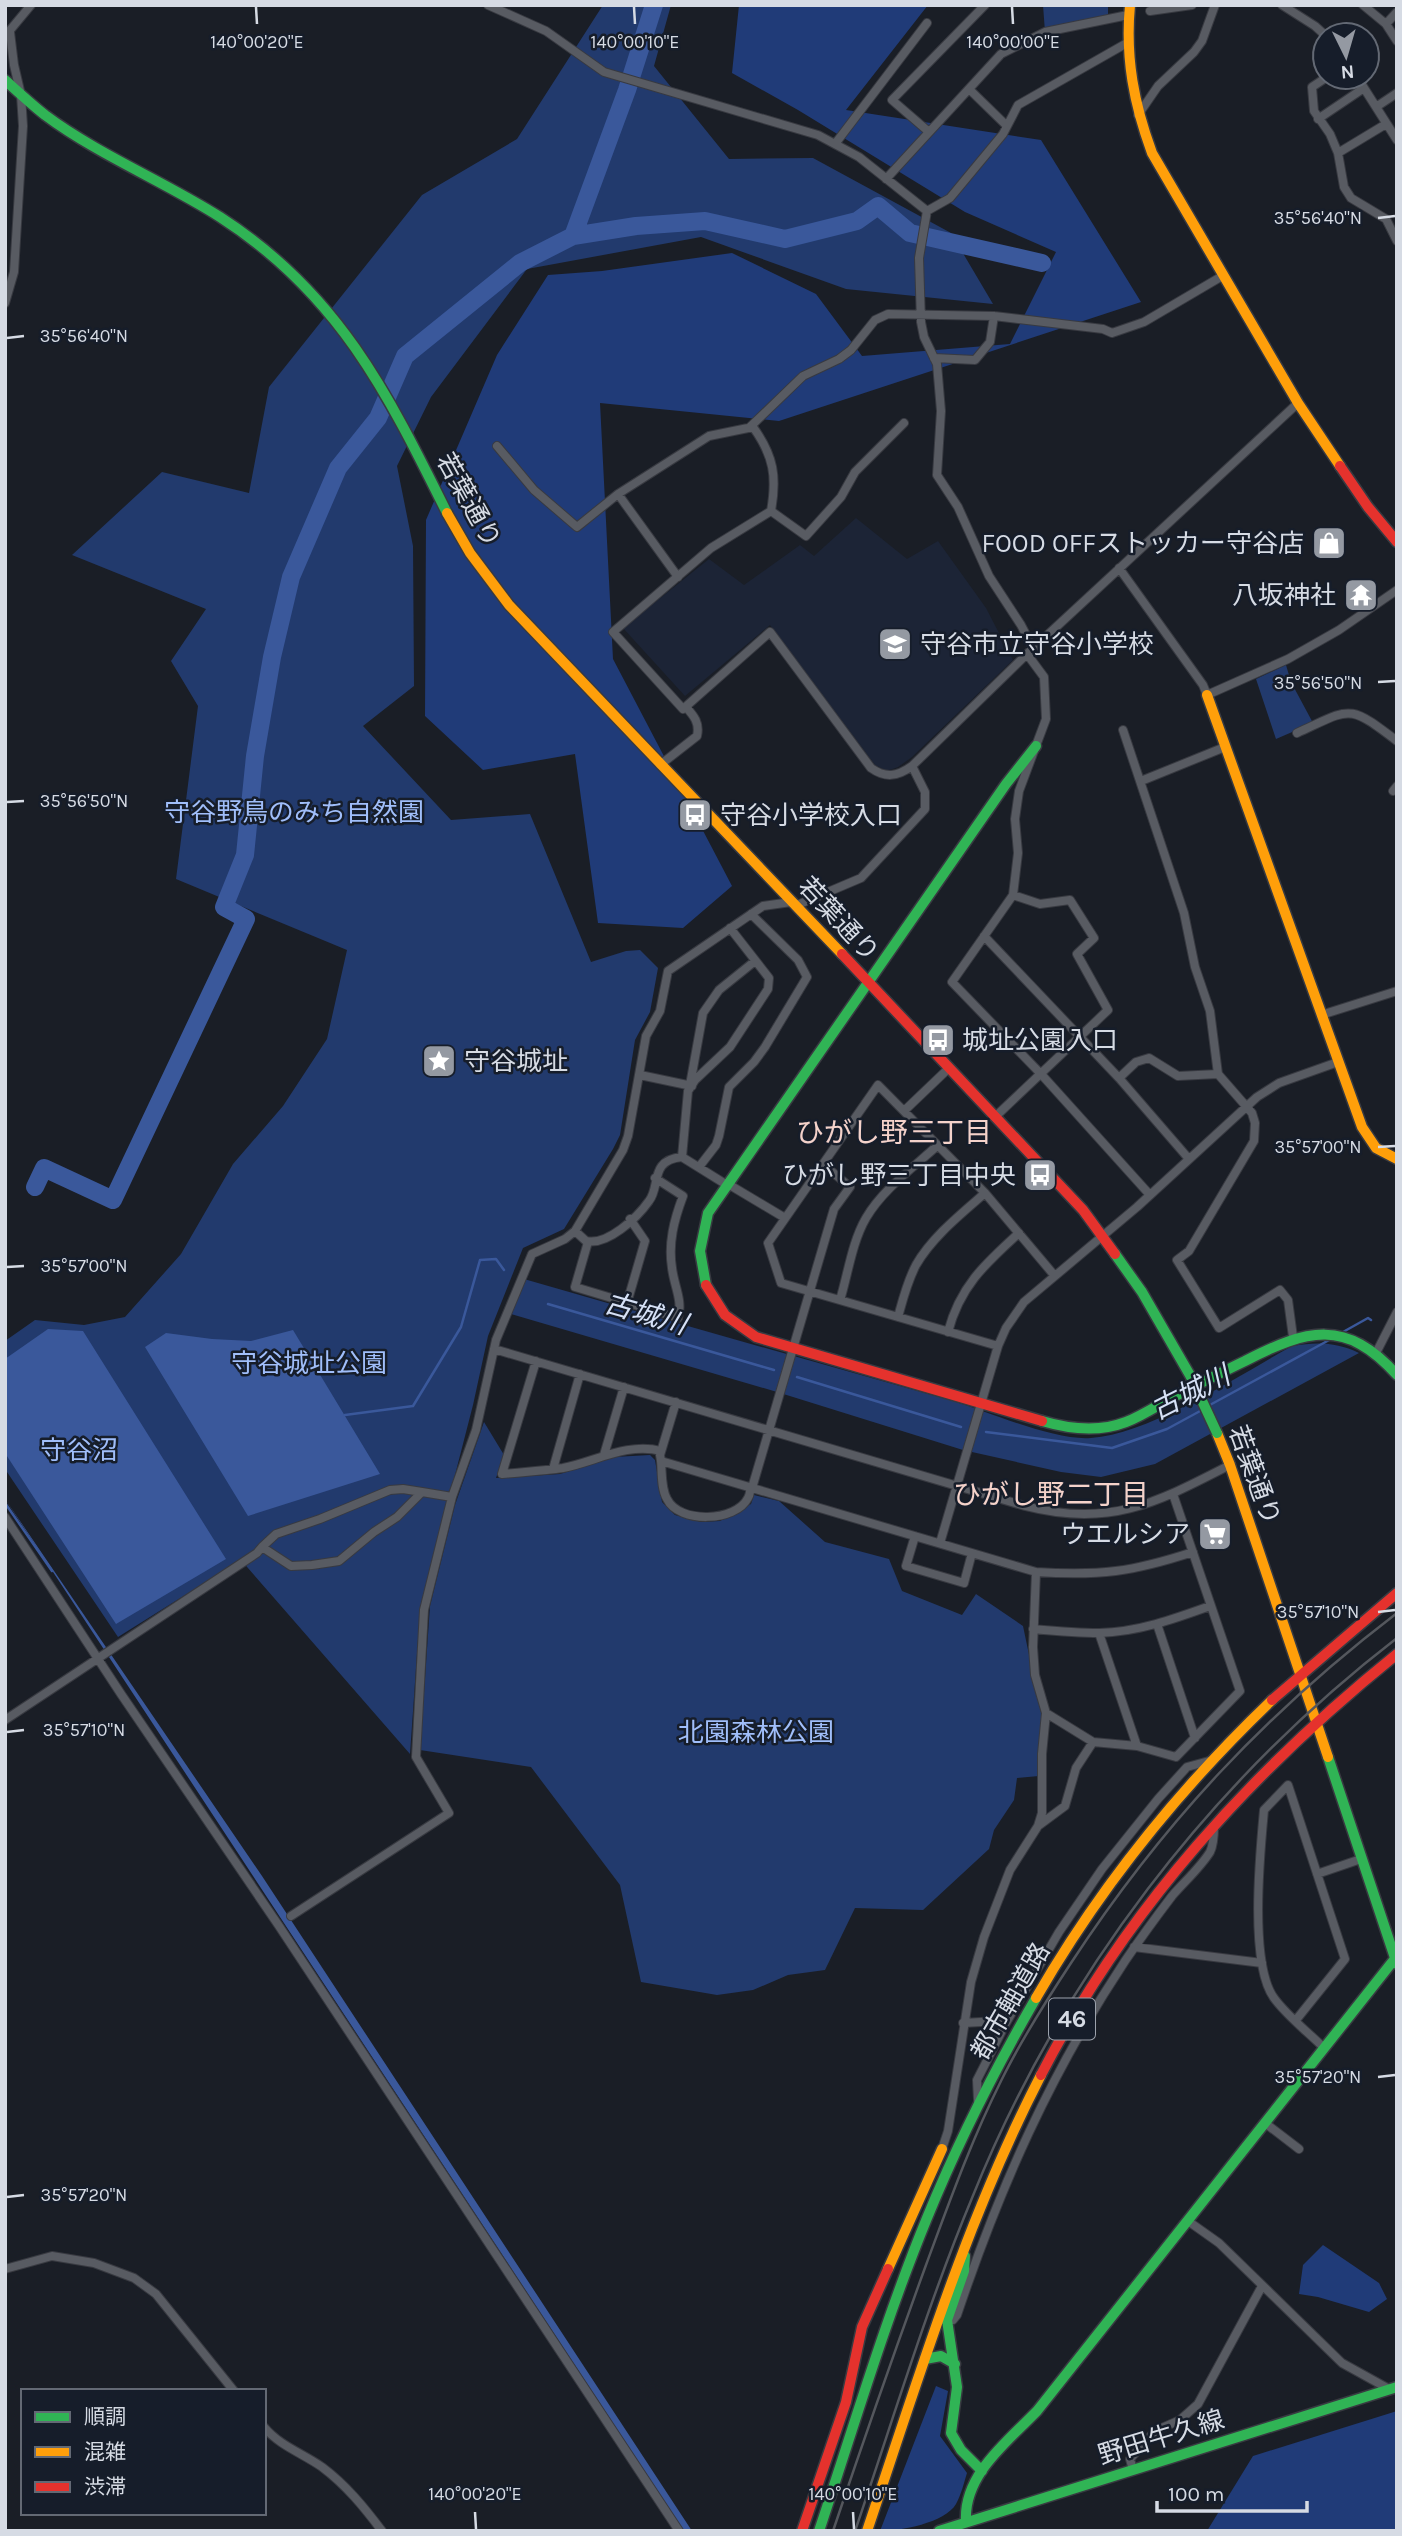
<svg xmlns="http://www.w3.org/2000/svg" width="1402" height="2536" font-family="Karla,'Noto Sans JP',sans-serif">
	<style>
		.built { fill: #1c2436 }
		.green { fill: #223a6d }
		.forest { fill: #203b78 }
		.water { fill: #3a589b }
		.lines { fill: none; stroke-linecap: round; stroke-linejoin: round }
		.stream { stroke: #3a589b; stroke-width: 2.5 }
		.river { stroke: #3a589b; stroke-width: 18 }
		.street-casing { stroke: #383a41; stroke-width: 10 }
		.fast-casing { stroke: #383a41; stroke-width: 13 }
		.slow-casing { stroke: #383a41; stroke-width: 13 }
		.jam-casing { stroke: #383a41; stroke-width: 13 }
		.street { stroke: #585b62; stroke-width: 8 }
		.fast { stroke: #30b455; stroke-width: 10 }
		.slow { stroke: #ff9f0a; stroke-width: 10 }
		.jam { stroke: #e5322d; stroke-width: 10 }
		.rail { stroke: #54575d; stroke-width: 2.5 }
		.fast-bridge-casing { stroke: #383a41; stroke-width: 13; stroke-linecap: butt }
		.fast-bridge { stroke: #30b455; stroke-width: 10 }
		.ticks { fill: none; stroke: #d6dbe4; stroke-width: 2.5 }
		.labels { text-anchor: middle; stroke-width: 5; stroke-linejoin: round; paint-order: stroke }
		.shield { fill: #161d2a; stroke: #9ca2ac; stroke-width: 2 }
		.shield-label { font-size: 24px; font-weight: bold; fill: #d6dbe4 }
		.street-label { font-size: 26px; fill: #d6dbe4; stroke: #161d2a }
		.poi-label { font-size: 26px; fill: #d6dbe4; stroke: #161d2a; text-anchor: end }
		.park-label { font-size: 26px; fill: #a0befa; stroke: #161d2a }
		.neighbourhood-label { font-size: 28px; fill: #f4d2ca; stroke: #161d2a }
		.water-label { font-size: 28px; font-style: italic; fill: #d6e1f6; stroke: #161d2a }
		.ticks-label { font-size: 18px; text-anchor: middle; fill: #d6dbe4; stroke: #161d2a; stroke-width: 5; stroke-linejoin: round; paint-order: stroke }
	</style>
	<rect width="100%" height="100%" fill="#1a1e26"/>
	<path class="built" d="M 856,518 L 907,559 L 938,541 L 986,608 L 1013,660 L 912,757 L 898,767 L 887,771 L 875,765 L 770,625 L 685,696 L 623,628 L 709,559 L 744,585 L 800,545 L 814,556 Z"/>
	<path class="green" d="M 603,5 L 671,5 L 654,66 L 729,159 L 813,158 L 951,233 L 993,304 L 846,289 L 701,237 L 527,269 L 431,397 L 397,466 L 413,546 L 414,686 L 363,726 L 451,820 L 530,814 L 591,962 L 626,951 L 640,950 L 658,968 L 650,1012 L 635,1040 L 620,1135 L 613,1149 L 564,1229 L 523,1248 L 488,1336 L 473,1405 L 420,1611 L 410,1754 L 241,1560 L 118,1637 L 5,1469 L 5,1341 L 35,1320 L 84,1325 L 125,1317 L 181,1254 L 233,1164 L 283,1106 L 327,1039 L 347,950 L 176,879 L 198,706 L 171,661 L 206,609 L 72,555 L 162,472 L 249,493 L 269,387 L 422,195 L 517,139 Z
		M 1043,5 L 1108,5 L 1108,19 L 1045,32 Z
		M 1286,665 L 1291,682 L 1313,723 L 1276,739 L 1256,679 Z
		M 524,1279 C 667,1320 810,1361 953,1401 C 989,1412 1055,1441 1091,1438 C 1152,1433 1238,1376 1292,1346 C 1317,1342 1336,1342 1359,1353 L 1155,1464 L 1101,1477 L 1061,1472 L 963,1450 L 777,1392 L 511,1314 Z
		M 484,1422 L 504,1455 L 496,1478 L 560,1474 L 614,1457 L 650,1455 L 655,1460 L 662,1502 L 675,1515 L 701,1522 L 720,1521 L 751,1504 L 754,1495 L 779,1501 L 825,1542 L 889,1559 L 902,1591 L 962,1615 L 976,1594 L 1023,1626 L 1042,1717 L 1039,1776 L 1017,1778 L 1014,1800 L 994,1830 L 989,1849 L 923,1910 L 855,1908 L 825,1970 L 788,1975 L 753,1990 L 717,1995 L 641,1982 L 620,1885 L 531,1767 L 420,1750 L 430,1606 L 455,1505 Z"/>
	<path class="forest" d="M 739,5 L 928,5 L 846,110 L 1041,140 L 1141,302 L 779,421 L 600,403 L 613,659 L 732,886 L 683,928 L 598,923 L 575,754 L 483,770 L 425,716 L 426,520 L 497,355 L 548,275 L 602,271 L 732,253 L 816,294 L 862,356 L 1010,344 L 1056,252 L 965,212 L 798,110 L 732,73 Z
		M 1323,2245 L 1379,2283 L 1387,2299 L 1369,2312 L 1318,2297 L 1299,2294 L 1303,2265 Z
		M 936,2386 L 948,2391 L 940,2436 L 967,2473 C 964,2483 961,2495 956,2504 C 945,2523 900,2531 880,2531 Z
		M 1397,2411 L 1397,2531 L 1207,2531 L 1253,2456 Z"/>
	<path class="water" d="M 48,1329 L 83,1331 L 226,1559 L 116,1624 L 5,1453 L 5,1359 Z
		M 293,1330 L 380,1474 L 248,1516 L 145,1347 L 166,1333 L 212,1339 L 251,1341 Z
		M 5,1499 L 262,1876 L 692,2531 L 684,2531 Z"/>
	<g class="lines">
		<path class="stream" d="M 548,1304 L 774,1370
			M 1343,1332 L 1368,1318 L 1371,1320
			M 797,1377 L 961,1427
			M 1208,1406 L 1331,1339
			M 345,1415 L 413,1406 L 461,1327 L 480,1260 L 496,1259 L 504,1270
			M 986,1432 L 1112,1448 L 1167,1429 L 1202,1410
			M 5,1503 L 52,1571"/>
		<path class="river" d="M 573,236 L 636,226 L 705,221 L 785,239 L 857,221 L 878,206 L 910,233 L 1042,263
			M 35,1187 L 44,1168 L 113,1200 L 246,919 L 224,907 L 245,855 L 255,756 L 272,657 L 291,577 L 338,468 L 378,418 L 405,356 L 520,263 L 573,236 L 627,90 L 654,5"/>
		<g class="street-casing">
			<path id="street" d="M 488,5 L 546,31 L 604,72 L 818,135 L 859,157 L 927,211 L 919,258 L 921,322 L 924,337 L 937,364 L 941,411 L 937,475 L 958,507 L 989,576 L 1021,625 L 1033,648
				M 1282,5 L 1315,26 L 1325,35
				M 1363,5 L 1386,24 L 1397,41
				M 1150,11 L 1192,5
				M 1386,24 L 1397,12
				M 6,35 L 31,5
				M 1327,77 L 1312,87 L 1314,111 L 1330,134 L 1338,153
				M 1357,77 L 1397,140
				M 969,89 L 1007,126
				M 1376,107 L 1397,93
				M 1138,115 L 1158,86 L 1194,52 L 1202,41 L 1215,5
				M 1318,119 L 1364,88
				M 1386,124 L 1338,153 L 1344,187 L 1351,198 L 1386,219 L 1397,241
				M 929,132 L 892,100 L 985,5
				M 835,144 L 927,23
				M 886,179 L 1001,54 L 1045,32 L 1128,15
				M 927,211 L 950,198 L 1003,134 L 1018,105 L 1127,43
				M 5,303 L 14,272 L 23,126 L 21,95 L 14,65 L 10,32
				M 934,358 L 975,360 L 990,342 L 994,316
				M 750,427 L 803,376 L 839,359 L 851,350 L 875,320 L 888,314 L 994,316 L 1103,329 L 1112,333 L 1144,322 L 1224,275
				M 497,446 L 534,490 L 577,527 L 618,494 L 709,436 L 753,427 C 774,456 777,477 771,511 L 711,548 L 613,632 L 683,709 L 770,632 L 871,768 C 885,778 897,777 912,766
				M 618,494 L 678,577
				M 771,511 L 806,536 L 841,497 L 855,472 L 904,423
				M 1119,568 L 1203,685 L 1207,695 L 1288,659 L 1339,630 L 1397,590
				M 1027,654 L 1044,677 L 1046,719 L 1019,791 L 1015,819 L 1018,853 L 1013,895 L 952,982 L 1041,1074 L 1150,1195
				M 1123,730 L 1184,913 L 1195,967 L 1210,1011 L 1218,1074 L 1252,1113 L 1255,1123 L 1254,1141 L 1189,1251 L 1177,1260 L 1219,1328 L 1280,1290 L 1288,1300 L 1293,1337
				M 1297,733 C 1352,708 1347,703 1397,741
				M 660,765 L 697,736 C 700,723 694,716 686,707
				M 1141,781 L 1225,747
				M 1393,791 L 1397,786
				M 795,906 L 861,878 L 925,809 L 925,792 L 912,766 L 1027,654 L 1298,403
				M 984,936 L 1119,1078 L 1189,1159
				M 1321,1015 L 1397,991
				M 640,1075 L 692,1086
				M 1119,1078 L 1136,1062 L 1149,1058 L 1178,1076 L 1218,1074
				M 690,1085 L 703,1013 L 719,990 L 755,961
				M 904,1111 L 949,1068
				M 996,1116 L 1108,1010 L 1077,954 L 1094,938 L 1070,900 L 1040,904 L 1013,895
				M 682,1157 L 727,1185
				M 699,1167 L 716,1145 L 719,1136 L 729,1087 L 754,1062 L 765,1047 L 807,977 L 798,960 L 751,914
				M 728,1184 L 785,1218
				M 575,1231 L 586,1241 C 607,1246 637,1218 649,1201 C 661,1186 649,1160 682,1157 L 688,1091 L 695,1080 L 730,1047 L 768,989 L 769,978 L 730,928
				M 588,1242 L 575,1287 L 678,1318 C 683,1300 674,1286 672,1268 C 668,1243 674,1220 683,1196 L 655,1178
				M 840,1300 C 848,1274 852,1242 866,1218 C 883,1189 914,1167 938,1145
				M 627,1303 L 645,1241 L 630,1219
				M 898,1317 C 903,1299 907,1282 916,1265 C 932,1237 961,1214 985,1193
				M 948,1332 C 960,1286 985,1264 1019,1233
				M 998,1346 L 781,1283 L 768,1243 L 878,1085 L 985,1193 L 1054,1275
				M 494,1349 L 1025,1506 C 1110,1528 1156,1503 1230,1465
				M 1376,1353 L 1397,1312
				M 536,1361 L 502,1474 C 522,1472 543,1471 563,1468 C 595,1462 627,1442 661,1451
				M 676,1402 L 660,1455 L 661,1461 L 1036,1572 C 1100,1576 1132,1572 1193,1552
				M 604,1455 L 624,1387
				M 661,1461 C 662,1473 661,1489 667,1499 C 679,1524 736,1522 748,1498 C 750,1495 750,1491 751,1487
				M 553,1469 L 580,1374
				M 752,1488 L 834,1209 L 850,1187 L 823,1164
				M 5,1517 L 121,1694 L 279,1926 L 679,2531
				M 915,1536 L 906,1566 L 964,1583 L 972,1553
				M 940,1543 L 998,1346 L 1006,1328 L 1024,1302 L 1137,1207 L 1257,1097 L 1279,1083 L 1338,1062
				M 262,1547 L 276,1534 L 320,1519 L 390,1490 L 403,1489 L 422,1492
				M 1036,1572 L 1033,1647 L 1035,1675 L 1046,1713 L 1093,1742 L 1137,1746 L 1176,1757 L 1240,1691 L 1173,1494
				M 1157,1624 L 1195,1738
				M 1033,1629 C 1055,1631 1077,1633 1099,1633 C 1138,1632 1174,1619 1210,1606
				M 1099,1633 L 1137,1746
				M 5,1720 L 257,1553 L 262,1547 L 291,1566 L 312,1565 L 339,1561 L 374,1532 L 397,1517 L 422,1492 L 452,1497
				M 1038,1826 L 1065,1806 L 1076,1768 L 1093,1742
				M 1317,1874 L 1361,1859
				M 291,1916 L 449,1813 L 416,1757 L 424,1610 L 452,1497 L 476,1430 L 496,1340 L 532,1254 L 565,1239 L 575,1231 L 623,1150 L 628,1136 L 646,1036 L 660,1011 L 668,971 L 763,906 L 791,902
				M 1134,1947 L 1262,1963
				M 1296,2020 L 1345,1959 L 1288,1785 L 1264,1810 C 1260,1853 1249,1964 1274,1998 C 1287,2016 1308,2032 1324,2048
				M 963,2023 L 999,2021 L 1006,2023
				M 978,2100 L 977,2080 L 1006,2023 L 1059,1932 L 1102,1869 L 1158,1799 L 1187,1767 L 1209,1761
				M 1265,2123 L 1299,2149
				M 942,2149 L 948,2131 L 971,1982 L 984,1937 L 1010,1870 L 1038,1826 L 1042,1813 L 1042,1754 L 1046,1713
				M 1188,2221 L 1219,2243 L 1342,2363 L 1389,2389
				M 5,2269 L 52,2256 L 94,2263 L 134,2278 L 156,2294 L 234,2391
				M 943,2320 L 953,2320 L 957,2315 C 1000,2187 1050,2074 1125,1961 C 1140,1939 1156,1917 1172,1896 C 1184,1882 1200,1868 1210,1852 C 1214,1844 1214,1834 1214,1826
				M 264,2427 C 280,2446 302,2453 322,2467 C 346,2485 364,2507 382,2531
				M 1133,2470 L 1130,2459 L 1155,2431 L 1180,2420 L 1198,2404 L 1262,2286"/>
		</g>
		<g class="fast-casing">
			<path id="fast" d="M 5,80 C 18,92 31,104 45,115 C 97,154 165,182 220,217 C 338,293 387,392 447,513
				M 1115,1254 L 1142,1292 L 1191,1377
				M 706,1285 L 700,1251 L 708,1213 L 1006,784 L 1036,746
				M 1042,1421 C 1069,1429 1100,1432 1126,1422 C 1139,1417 1152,1409 1164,1402 C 1191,1388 1218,1374 1245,1361 C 1307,1329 1346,1318 1397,1375
				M 1328,1757 L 1397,1964
				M 965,2256 L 964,2271 L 947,2320 L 957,2387 L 951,2433 L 961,2450 L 982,2471
				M 925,2359 L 941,2356 L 955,2364
				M 966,2522 C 963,2475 1007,2442 1037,2411 L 1397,1956
				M 819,2531 C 854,2426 885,2320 927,2218 C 958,2142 995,2069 1036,1998
				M 939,2531 L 1397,2387"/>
		</g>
		<g class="slow-casing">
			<path id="slow" d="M 1130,5 C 1125,58 1134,104 1152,153 L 1298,403 L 1340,466
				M 447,513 L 470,553 L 509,605 L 842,954
				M 1207,695 L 1362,1127 L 1376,1148 L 1397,1159
				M 1217,1433 L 1230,1465 L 1328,1757
				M 1036,1998 C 1100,1887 1180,1788 1272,1700
				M 888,2269 L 942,2149
				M 867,2531 C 919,2377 966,2220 1041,2075"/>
		</g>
		<g class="jam-casing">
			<path id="jam" d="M 1340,466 L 1368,507 L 1397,542
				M 842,954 L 1083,1210 L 1115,1254
				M 706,1285 L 725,1315 L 756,1337 L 1042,1421
				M 1272,1700 L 1397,1593
				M 1041,2075 C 1127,1908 1251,1772 1397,1654
				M 802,2531 L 846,2402 L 862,2327 L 888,2269"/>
		</g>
		<use href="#street" class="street"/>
		<use href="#fast" class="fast"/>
		<use href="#slow" class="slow"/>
		<use href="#jam" class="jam"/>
		<path class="rail" d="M 833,2531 C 863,2442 894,2353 926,2265 C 949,2203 971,2141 1001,2081 C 1021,2040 1046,2001 1071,1963 C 1162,1824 1265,1714 1397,1613
			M 855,2531 C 893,2420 927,2306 972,2198 C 1061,1977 1209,1783 1397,1638"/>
		<g class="fast-bridge-casing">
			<path id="fast-bridge" d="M 1191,1377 L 1217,1433"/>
		</g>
		<use href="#fast-bridge" class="fast-bridge"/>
	</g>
	<path class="ticks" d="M 256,7 L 257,24M 634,7 L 635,24M 1012,7 L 1013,24M 1378,218 L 1395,216M 7,338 L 24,336M 1378,682 L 1395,681M 7,802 L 24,801M 1378,1147 L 1395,1146M 7,1267 L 24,1266M 1378,1612 L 1395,1610M 7,1732 L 24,1730M 1378,2077 L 1395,2075M 7,2197 L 24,2195M 475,2512 L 476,2529M 853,2512 L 854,2529"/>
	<defs>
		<g id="shop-square" transform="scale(1.75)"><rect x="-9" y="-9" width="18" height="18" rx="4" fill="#9499a2" stroke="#161d2a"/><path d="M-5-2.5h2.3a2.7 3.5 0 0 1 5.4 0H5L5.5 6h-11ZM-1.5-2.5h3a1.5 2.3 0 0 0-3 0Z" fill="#fff"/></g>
		<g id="temple-square" transform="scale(1.75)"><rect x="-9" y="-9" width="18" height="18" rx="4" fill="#9499a2" stroke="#161d2a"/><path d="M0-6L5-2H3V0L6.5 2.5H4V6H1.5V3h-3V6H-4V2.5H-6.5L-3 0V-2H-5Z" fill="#fff"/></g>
		<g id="school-square" transform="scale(1.75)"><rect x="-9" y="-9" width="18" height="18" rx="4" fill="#9499a2" stroke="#161d2a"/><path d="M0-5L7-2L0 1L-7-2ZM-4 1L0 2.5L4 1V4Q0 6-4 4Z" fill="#fff"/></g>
		<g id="bus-square" transform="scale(1.75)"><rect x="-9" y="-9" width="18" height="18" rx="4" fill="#9499a2" stroke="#161d2a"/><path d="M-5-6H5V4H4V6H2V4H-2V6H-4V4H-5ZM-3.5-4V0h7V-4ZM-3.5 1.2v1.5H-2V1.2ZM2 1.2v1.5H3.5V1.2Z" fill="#fff"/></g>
		<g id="sight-square" transform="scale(1.75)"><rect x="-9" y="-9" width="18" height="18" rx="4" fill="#9499a2" stroke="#161d2a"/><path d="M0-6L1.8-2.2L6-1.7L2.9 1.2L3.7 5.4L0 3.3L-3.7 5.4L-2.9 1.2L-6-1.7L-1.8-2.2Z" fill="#fff"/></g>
		<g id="supermarket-square" transform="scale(1.75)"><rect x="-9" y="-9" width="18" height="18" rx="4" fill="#9499a2" stroke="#161d2a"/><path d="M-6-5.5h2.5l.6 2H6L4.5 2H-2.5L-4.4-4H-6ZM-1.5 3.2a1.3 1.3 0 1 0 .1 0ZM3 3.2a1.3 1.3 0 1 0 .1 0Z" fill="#fff"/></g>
	</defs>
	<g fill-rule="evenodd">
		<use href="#shop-square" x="1329" y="543"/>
		<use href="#temple-square" x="1361" y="595"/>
		<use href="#school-square" x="895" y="644"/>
		<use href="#bus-square" x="695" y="815"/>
		<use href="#bus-square" x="938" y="1040"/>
		<use href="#sight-square" x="439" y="1061"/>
		<use href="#bus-square" x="1040" y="1175"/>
		<use href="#supermarket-square" x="1215" y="1534"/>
	</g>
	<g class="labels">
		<rect class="shield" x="1049" y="1998.5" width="46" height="41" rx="5"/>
		<g class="shield-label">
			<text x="1072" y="2027">46</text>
		</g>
		<g class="street-label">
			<text transform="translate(469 500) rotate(61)" y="9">若葉通り</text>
			<text transform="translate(839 919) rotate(47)" y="9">若葉通り</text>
			<text transform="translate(1255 1475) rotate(70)" y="9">若葉通り</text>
			<text transform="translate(1010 2001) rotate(-60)" y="9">都市軸道路</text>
			<text transform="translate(1161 2437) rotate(-17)" y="9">野田牛久線</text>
		</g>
		<g class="poi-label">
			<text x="1304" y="552">FOOD OFFストッカー守谷店</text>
			<text x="1336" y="604">八坂神社</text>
			<text x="920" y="653" text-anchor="start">守谷市立守谷小学校</text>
			<text x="720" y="824" text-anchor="start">守谷小学校入口</text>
			<text x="962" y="1049" text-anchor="start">城址公園入口</text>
			<text x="464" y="1070" text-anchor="start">守谷城址</text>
			<text x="1016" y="1184">ひがし野三丁目中央</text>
			<text x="1190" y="1543">ウエルシア</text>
		</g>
		<g class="park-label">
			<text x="294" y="821">守谷野鳥のみち自然園</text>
			<text x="309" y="1372">守谷城址公園</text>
			<text x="79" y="1459">守谷沼</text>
			<text x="756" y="1741">北園森林公園</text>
		</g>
		<g class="neighbourhood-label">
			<text x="894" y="1142">ひがし野三丁目</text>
			<text x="1051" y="1504">ひがし野二丁目</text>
		</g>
		<g class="water-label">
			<text transform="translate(646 1313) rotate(16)" y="10">古城川</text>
			<text transform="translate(1190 1392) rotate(-27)" y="10">古城川</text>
		</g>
	</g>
	<g class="ticks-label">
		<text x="257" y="48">140°00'20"E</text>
		<text x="635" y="48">140°00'10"E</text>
		<text x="1013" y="48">140°00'00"E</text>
		<text x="1318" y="224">35°56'40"N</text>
		<text x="84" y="342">35°56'40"N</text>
		<text x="1318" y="689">35°56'50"N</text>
		<text x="84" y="807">35°56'50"N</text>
		<text x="1318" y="1153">35°57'00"N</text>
		<text x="84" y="1272">35°57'00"N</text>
		<text x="1318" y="1618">35°57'10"N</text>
		<text x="84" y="1736">35°57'10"N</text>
		<text x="1318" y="2083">35°57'20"N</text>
		<text x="84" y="2201">35°57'20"N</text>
		<text x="475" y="2500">140°00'20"E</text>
		<text x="853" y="2500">140°00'10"E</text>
	</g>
	<rect width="1402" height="2536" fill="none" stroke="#d6dbe4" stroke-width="14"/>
	<rect x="21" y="2389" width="245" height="126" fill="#161d2a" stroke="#636974" stroke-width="2"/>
	<rect x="35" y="2412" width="35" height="10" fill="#30b455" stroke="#636974" stroke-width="2"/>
	<text x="84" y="2424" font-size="21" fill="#d6dbe4">順調</text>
	<rect x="35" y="2447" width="35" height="10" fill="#ff9f0a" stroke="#636974" stroke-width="2"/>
	<text x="84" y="2459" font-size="21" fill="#d6dbe4">混雑</text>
	<rect x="35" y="2482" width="35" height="10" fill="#e5322d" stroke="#636974" stroke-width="2"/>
	<text x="84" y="2494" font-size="21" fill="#d6dbe4">渋滞</text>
	<g transform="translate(1346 56) rotate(175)"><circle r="33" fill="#161d2a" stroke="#636974" stroke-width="2"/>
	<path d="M0-5L12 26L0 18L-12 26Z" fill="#9499a2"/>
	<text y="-10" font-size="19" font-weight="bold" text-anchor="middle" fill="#d6dbe4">N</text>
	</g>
	<path d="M1157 2501v10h150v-10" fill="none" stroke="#d6dbe4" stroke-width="3.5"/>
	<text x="1168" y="2501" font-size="21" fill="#d6dbe4" stroke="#161d2a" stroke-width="5" paint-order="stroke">100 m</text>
</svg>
